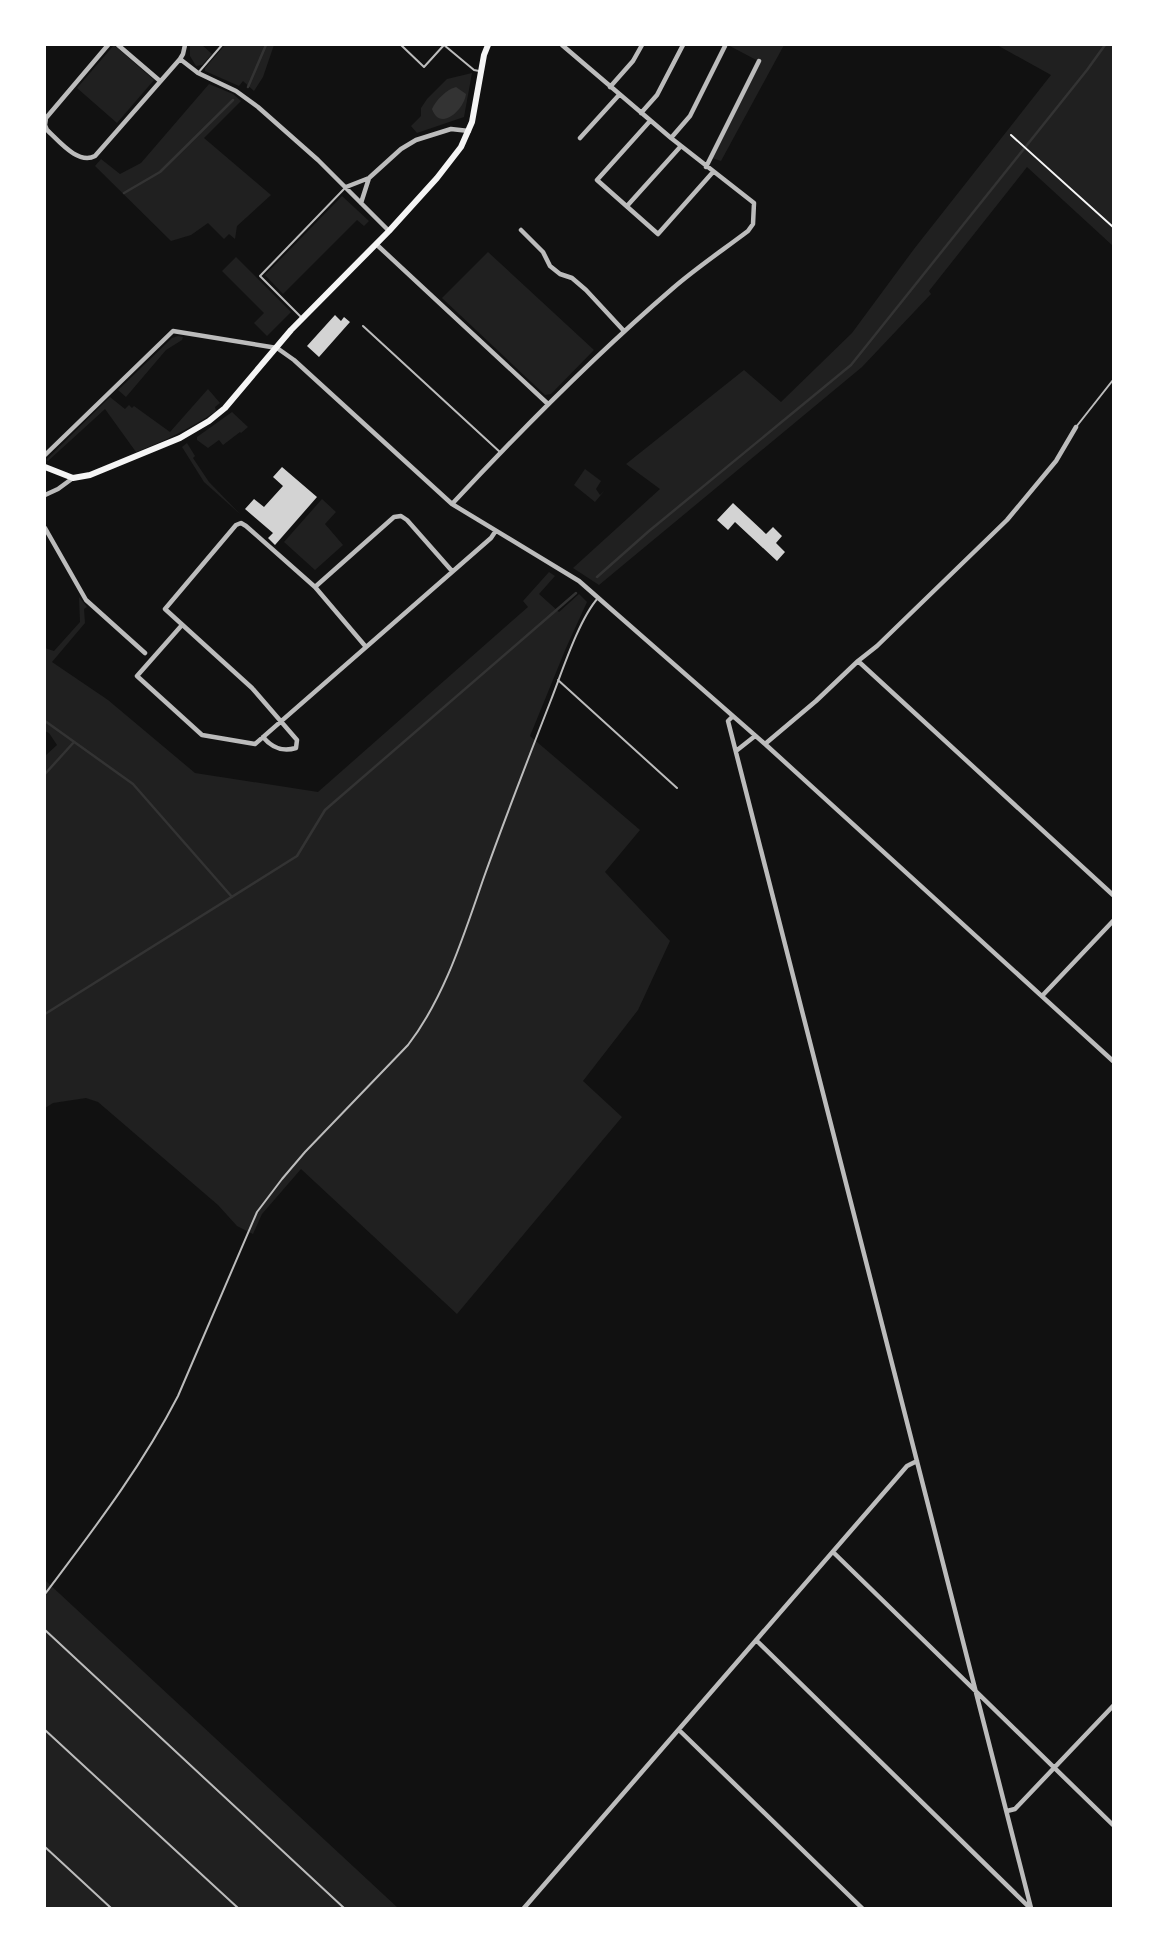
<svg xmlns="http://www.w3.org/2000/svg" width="1158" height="1953" font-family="Quicksand,sans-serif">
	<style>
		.green { fill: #202020 }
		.water { fill: #333 }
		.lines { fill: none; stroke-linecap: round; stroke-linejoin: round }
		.stream { stroke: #333; stroke-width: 2.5 }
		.building { fill: #d3d3d3 }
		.path { stroke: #f5f5f5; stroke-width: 2 }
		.service { stroke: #bcbcbc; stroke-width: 2 }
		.minor { stroke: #bcbcbc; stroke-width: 4.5 }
		.secondary { stroke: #f5f5f5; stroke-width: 6 }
	</style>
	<rect width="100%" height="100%" fill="#111"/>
	<path class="green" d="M 114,45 L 154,80 L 117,123 L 77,88 Z
		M 190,45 L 202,45 L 212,54 L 202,65 L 196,66 L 190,56 Z
		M 225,45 L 274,45 L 263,77 L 254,91 L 243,81 L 239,86 L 205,71 L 205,68 Z
		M 728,45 L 784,45 L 721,161 L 712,158 L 760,62 Z
		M 997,45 L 1113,45 L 1113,246 L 1027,167 L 929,291 L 931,294 L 862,367 L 599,585 L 573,568 L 660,489 L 626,464 L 744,370 L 781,402 L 852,333 L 914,249 L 1051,75 Z
		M 472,73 L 464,117 L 417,133 L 411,126 L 421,116 L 421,108 L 427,99 L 447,79 Z
		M 209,84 L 233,94 L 241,101 L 204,138 L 271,195 L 237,226 L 235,239 L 229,234 L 224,239 L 208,223 L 191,235 L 171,241 L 95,166 L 101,159 L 120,174 L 141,163 Z
		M 342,196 L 369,221 L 364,226 L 357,220 L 283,294 L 265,275 Z
		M 488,252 L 594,350 L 551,394 L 545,395 L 442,298 Z
		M 236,257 L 291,312 L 267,336 L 254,323 L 264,313 L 222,271 Z
		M 178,336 L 183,337 L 182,340 L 166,350 L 126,397 L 118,390 L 172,338 Z
		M 208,389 L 220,403 L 215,407 L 216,411 C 191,428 165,441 136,452 L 105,409 L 48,461 L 46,460 L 110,397 L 125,409 L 129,405 L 132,408 L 134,406 L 170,432 Z
		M 232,412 L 248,427 L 241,433 L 240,432 L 223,445 L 219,440 L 208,448 L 197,440 L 197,437 Z
		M 187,443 L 195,456 L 193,458 L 209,482 L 240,514 L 204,482 L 182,447 Z
		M 585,469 L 601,481 L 596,489 L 600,495 L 605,490 L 595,502 L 574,485 Z
		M 322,499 L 336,512 L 325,524 L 343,545 L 315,570 L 284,542 Z
		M 549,572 L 555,576 L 539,594 L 559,612 L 579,594 L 587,602 L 566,648 L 530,736 L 640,830 L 605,872 L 670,941 L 638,1010 L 583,1081 L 622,1117 L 457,1314 L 301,1169 L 262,1214 L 253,1234 L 237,1226 L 218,1205 L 98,1102 L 86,1098 L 53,1103 L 45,1108 L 45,756 L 57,745 L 49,733 L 45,731 L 45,648 L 54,651 L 80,622 L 79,597 L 87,607 L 84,609 L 85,623 L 52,662 L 108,700 L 195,773 L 318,792 L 528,607 L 523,601 Z
		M 45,1580 L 47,1582 L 398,1908 L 45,1908 Z"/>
	<path class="water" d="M 456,87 L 466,94 C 464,110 440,132 432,109 C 436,100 447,89 456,87 Z"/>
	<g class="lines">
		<path class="stream" d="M 248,87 L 266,45
			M 124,193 L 160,172 L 233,100
			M 597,577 L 649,531 L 851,365 L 1087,70 L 1105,45
			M 45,721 L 133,784 L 232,897
			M 45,774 L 74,742
			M 45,1014 L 297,856 L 325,810 L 576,593"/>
	</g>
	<path class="building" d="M 335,315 L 341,321 L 344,317 L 350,322 L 319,357 L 307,346 Z
		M 282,467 L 317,497 L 275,545 L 268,538 L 273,533 L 245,509 L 254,499 L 264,507 L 283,486 L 273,477 Z
		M 733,503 L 766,534 L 773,527 L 782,536 L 776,543 L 785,552 L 777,561 L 735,522 L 728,530 L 717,520 Z"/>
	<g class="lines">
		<path class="path" d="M 1011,135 L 1113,227"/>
		<path class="service" d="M 401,45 L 424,67 L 444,45 L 474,70 L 479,71
			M 198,73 L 222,45
			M 302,318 L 260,276 L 344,189
			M 363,326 L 501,453
			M 1076,427 L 1113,380
			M 558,680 L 677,788
			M 45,1594 C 93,1530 141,1468 178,1396 L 257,1212 L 282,1179 L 305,1152 L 408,1045 C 445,997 464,934 484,877 C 505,818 528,759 551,700 C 562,672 579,619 598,598
			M 45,1630 L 344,1908
			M 45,1730 L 238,1908
			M 45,1847 L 111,1908"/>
		<path class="minor" d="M 108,45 L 46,118 L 45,125 L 47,130 C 59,141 78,165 95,156 L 180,59 L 183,54 L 185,45
			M 118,45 L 160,81
			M 180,59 L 198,73 L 236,91 L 258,107 L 318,160 L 389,231
			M 610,87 L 633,61 L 642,45
			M 641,113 L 657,95 L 683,45
			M 650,121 L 597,180 L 658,234 L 713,172
			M 580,138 L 619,95
			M 671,138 L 690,116 L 725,46
			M 706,167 L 759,61
			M 346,187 L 369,178 L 401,149 L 416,140 L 451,129 L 469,131
			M 361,203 L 369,178
			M 627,206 L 681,146
			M 521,230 L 543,252 L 550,266 L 560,274 L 572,278 L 586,290 L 624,331
			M 376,244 L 548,404
			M 45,455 L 173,331 L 277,348 L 294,360 L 452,504 L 579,581 L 765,744 L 1113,1061
			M 45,495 L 58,489 L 73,478
			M 452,504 C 522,429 594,356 672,289 C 696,268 723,250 748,231 L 753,224 L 754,203 L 671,138 L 562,45
			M 45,528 L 86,600 L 145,653
			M 315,587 L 394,517 L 401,516 L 407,520 L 452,571
			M 182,625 L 137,676 L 202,735 L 255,744 L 491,538 L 495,532
			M 858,661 L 1113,895
			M 732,717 L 728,721 L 1031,1908
			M 263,737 C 272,748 282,752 296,748 L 297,740 L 252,688 L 165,609 L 236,525 L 241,523 L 246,526 L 315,587 L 366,647
			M 765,744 L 816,701 L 858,661 L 877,646 L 1007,520 L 1056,461 L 1076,427
			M 736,751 L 755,736
			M 1042,996 L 1113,921
			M 833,1552 L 1113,1825
			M 756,1640 L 1030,1908
			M 679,1730 L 862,1908
			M 1007,1811 L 1015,1809 L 1113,1706
			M 524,1908 L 907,1466 L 917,1461"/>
		<path class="secondary" d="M 45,467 L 73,478 L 90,475 L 180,438 L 209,421 L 225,408 L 291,330 L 389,231 L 437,178 L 461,147 L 472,122 L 484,55 L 488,45"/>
	</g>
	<rect width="1158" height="1953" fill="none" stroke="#ffffff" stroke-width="92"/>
</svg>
